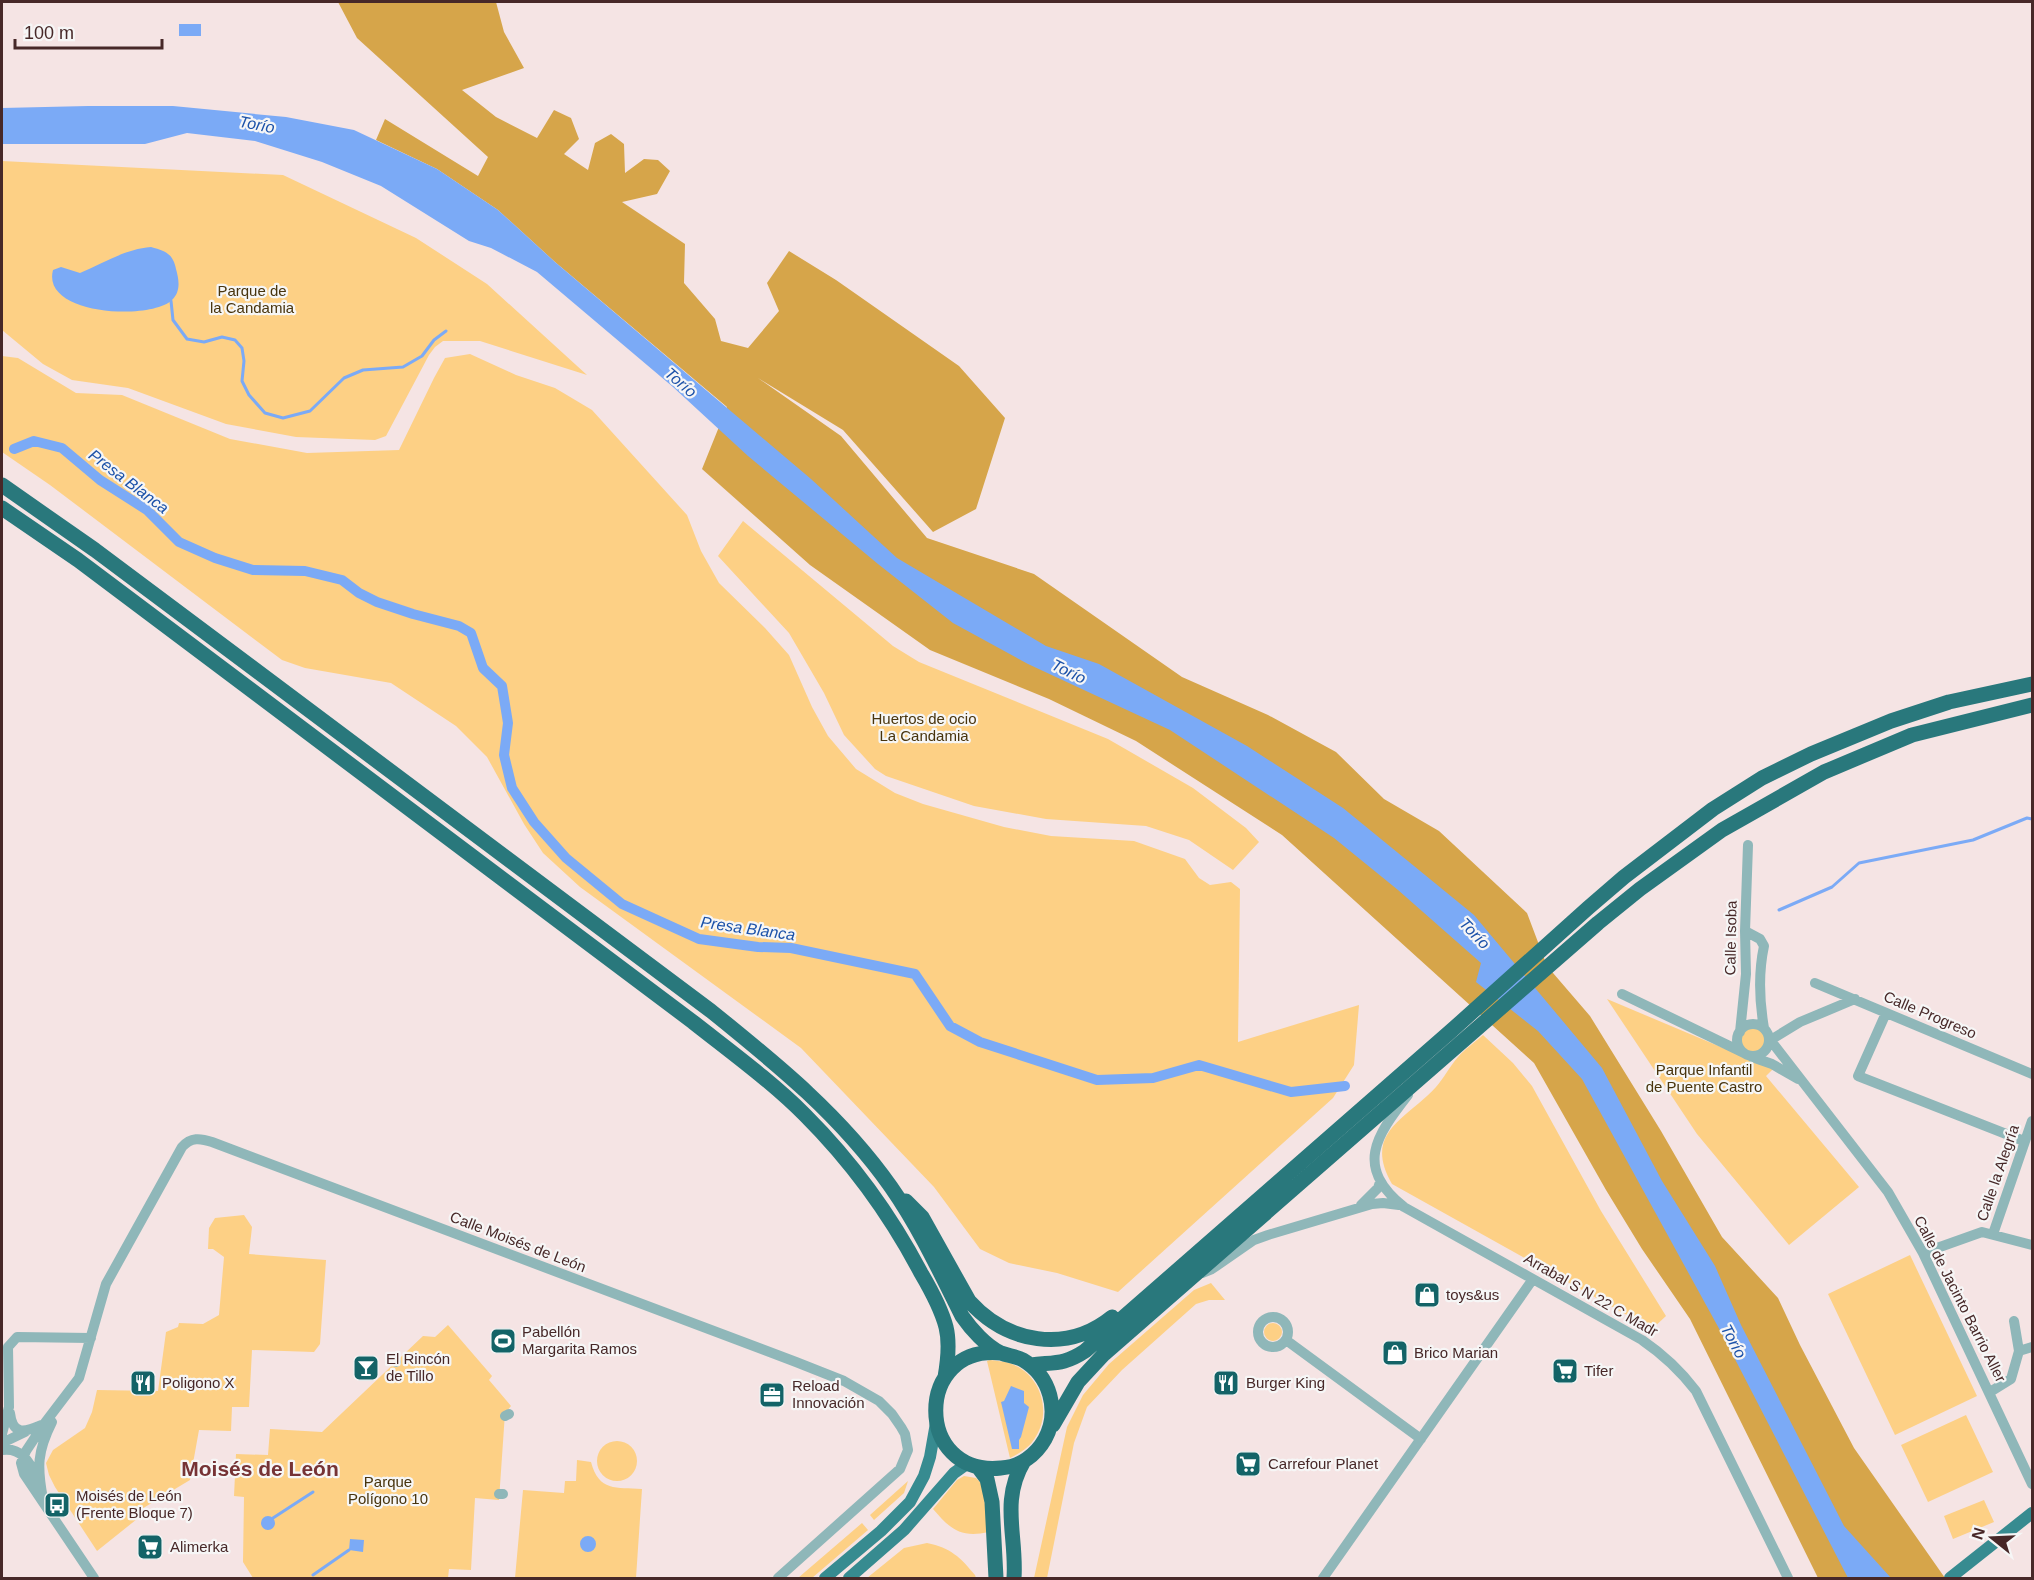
<svg xmlns="http://www.w3.org/2000/svg" width="2034" height="1580" font-family="Helvetica,sans-serif">
	<style>
		.green { fill: #fdd085 }
		.forest { fill: #d6a54a }
		.water { fill: #7baaf6 }
		.lines { fill: none; stroke-linecap: round; stroke-linejoin: round }
		.stream { stroke: #7baaf6; stroke-width: 3 }
		.canal { stroke: #7baaf6; stroke-width: 10 }
		.minor { stroke: #8fb7b9; stroke-width: 10 }
		.major { stroke: #378b90; stroke-width: 12 }
		.highway { stroke: #29787c; stroke-width: 15 }
		.labels { text-anchor: middle; stroke-width: 4.5; stroke-linejoin: round; paint-order: stroke }
		.park-label { font-size: 15px; fill: #48340d; stroke: #f6f6f6 }
		.street-label { font-size: 15px; fill: #472828; stroke: #f6f6f6 }
		.poi-label { font-size: 15px; fill: #472828; stroke: #f6f6f6; text-anchor: start }
		.water-label { font-size: 16px; font-style: italic; fill: #1c52a9; stroke: #f6f6f6 }
		.district-label { font-size: 21px; font-weight: bold; fill: #763335; stroke: #f6f6f6 }
	</style>
	<rect width="100%" height="100%" fill="#f5e4e4"/>
	<path class="green" d="M 2,161 L 283,175 L 416,238 L 487,284 L 587,375 L 480,341 L 443,341 L 435,347 L 429,355 L 386,436 L 375,440 L 296,437 L 226,424 L 128,388 L 72,380 L 43,364 L 2,330 Z
		M 470,354 L 516,375 L 555,388 L 592,410 L 687,515 L 701,551 L 719,583 L 765,628 L 789,655 L 812,707 L 828,736 L 856,769 L 895,793 L 923,804 L 1004,827 L 1051,836 L 1134,841 L 1185,859 L 1199,878 L 1210,885 L 1231,882 L 1240,889 L 1238,1042 L 1359,1005 L 1354,1065 L 1333,1098 L 1118,1292 L 1057,1273 L 1009,1263 L 980,1249 L 934,1187 L 801,1048 L 580,887 L 543,853 L 524,824 L 487,757 L 456,726 L 391,683 L 305,668 L 282,660 L 50,485 L 2,452 L 2,356 L 18,358 L 76,393 L 122,395 L 230,439 L 307,453 L 399,450 L 434,378 L 445,358 Z
		M 743,521 L 893,646 L 919,662 L 1108,739 L 1193,788 L 1246,828 L 1259,842 L 1233,870 L 1189,840 L 1146,826 L 1046,819 L 974,806 L 886,776 L 875,769 L 844,735 L 824,693 L 789,633 L 718,556 Z
		M 1607,999 L 1773,1069 L 1766,1076 L 1859,1187 L 1789,1245 L 1697,1134 Z
		M1741 1040a12 12 0 1 1 24 0a12 12 0 1 1-24 0Z
		M 1483,1035 L 1513,1063 L 1532,1086 L 1601,1211 L 1666,1316 L 1652,1329 L 1392,1184 C 1362,1132 1407,1119 1436,1087 C 1444,1078 1450,1066 1458,1057 C 1465,1049 1475,1042 1483,1035 Z
		M 244,1215 L 252,1227 L 249,1254 L 326,1260 L 320,1344 L 314,1352 L 252,1350 L 249,1407 L 232,1407 L 231,1431 L 199,1430 L 190,1480 L 140,1510 L 137,1519 L 97,1551 L 55,1487 L 49,1475 L 46,1463 L 53,1450 L 85,1428 L 92,1412 L 97,1390 L 158,1391 L 166,1332 L 178,1327 L 179,1323 L 203,1324 L 219,1315 L 224,1257 L 213,1249 L 208,1249 L 209,1228 L 215,1218 Z
		M 1910,1255 L 1977,1396 L 1895,1435 L 1828,1294 Z
		M 1211,1283 L 1225,1300 L 1209,1300 L 1196,1304 L 1122,1370 L 1087,1407 L 1074,1443 L 1047,1578 L 1034,1578 L 1067,1427 L 1083,1395 L 1109,1364 L 1194,1290 Z
		M1264 1332a9 9 0 1 1 18 0a9 9 0 1 1-18 0Z
		M 448,1325 L 492,1376 L 489,1380 L 511,1406 L 505,1413 L 499,1500 L 475,1498 L 471,1570 L 449,1569 L 448,1578 L 253,1578 L 243,1562 L 244,1497 L 234,1496 L 236,1454 L 268,1455 L 270,1429 L 322,1432 L 423,1336 L 435,1337 Z
		M 990,1360 C 996,1361 1003,1361 1009,1363 C 1040,1373 1053,1411 1035,1438 C 1029,1448 1020,1453 1010,1458 L 987,1361 Z
		M 1966,1415 L 1993,1472 L 1928,1502 L 1901,1445 Z
		M597 1461a20 20 0 1 1 40 0a20 20 0 1 1-40 0Z
		M 577,1460 L 591,1462 C 599,1492 616,1487 642,1489 L 636,1578 L 515,1578 L 523,1490 L 564,1493 L 565,1481 L 576,1481 Z
		M 964,1476 L 976,1478 L 982,1484 L 989,1532 C 961,1538 951,1530 933,1509 L 957,1480 Z
		M 908,1481 L 904,1493 L 874,1520 L 870,1515 Z
		M 1984,1500 L 1994,1522 L 1953,1539 L 1944,1516 Z
		M 862,1523 L 868,1530 L 812,1578 L 798,1578 Z
		M 927,1543 C 951,1548 960,1557 975,1575 L 976,1578 L 867,1578 L 904,1548 Z"/>
	<path class="forest" d="M 338,2 L 496,2 L 504,32 L 524,68 L 462,90 L 496,117 L 537,138 L 554,110 L 571,118 L 579,139 L 564,154 L 588,170 L 595,143 L 611,134 L 624,144 L 625,173 L 644,159 L 658,160 L 670,171 L 657,194 L 622,202 L 685,244 L 684,283 L 715,319 L 721,341 L 748,348 L 779,311 L 767,283 L 789,251 L 836,280 L 959,366 L 1005,418 L 976,509 L 933,532 L 843,430 L 758,378 L 841,436 L 927,538 L 1034,574 L 1182,677 L 1268,715 L 1336,752 L 1384,799 L 1439,831 L 1527,913 L 1547,966 L 1590,1016 L 1661,1131 L 1722,1237 L 1778,1298 L 1800,1345 L 1854,1448 L 1945,1578 L 1818,1578 L 1690,1319 L 1642,1249 L 1606,1190 L 1534,1063 L 1282,835 L 1136,741 L 1049,699 L 930,650 L 810,565 L 702,469 L 727,407 L 555,262 L 498,210 L 437,169 L 376,140 L 385,119 L 478,176 L 488,157 L 357,38 Z"/>
	<path class="water" d="M 179,24 L 201,24 L 201,36 L 179,36 Z
		M 88,106 L 173,106 L 286,117 L 354,130 L 437,169 L 498,210 L 555,262 L 811,479 L 897,558 L 1046,646 L 1099,664 L 1247,746 L 1343,808 L 1474,915 L 1602,1068 L 1662,1181 L 1715,1266 L 1741,1325 L 1844,1526 L 1891,1578 L 1848,1578 L 1722,1334 L 1582,1079 L 1538,1031 L 1476,982 L 1481,963 L 1398,890 L 1334,838 L 1170,730 L 1028,664 L 953,623 L 878,564 L 748,456 L 673,387 L 537,272 L 491,248 L 469,241 L 381,186 L 322,162 L 255,141 L 187,133 L 145,144 L 2,144 L 2,108 Z
		M 151,247 C 166,251 173,254 176,269 C 179,280 181,291 172,300 C 150,321 41,315 53,270 L 61,267 L 80,273 C 104,263 125,249 151,247 Z
		M 1011,1386 L 1024,1391 L 1024,1403 L 1029,1407 L 1021,1437 L 1019,1440 L 1019,1449 L 1012,1449 L 1001,1402 L 1004,1401 Z
		M261 1523a7 7 0 1 1 14 0a7 7 0 1 1-14 0Z
		M580 1544a8 8 0 1 1 16 0a8 8 0 1 1-16 0Z
		M 350,1539 L 364,1540 L 363,1552 L 349,1550 Z"/>
	<g class="lines">
		<path class="stream" d="M 171,301 L 173,320 L 187,339 L 204,342 L 222,337 L 235,340 L 242,348 L 244,361 L 242,381 L 249,395 L 265,413 L 283,418 L 310,411 L 344,378 L 363,370 L 403,367 L 422,356 L 434,340 L 446,331
			M 1779,910 L 1832,887 L 1859,863 L 1973,840 L 2027,818 L 2032,819
			M 273,1518 L 313,1492
			M 313,1575 L 349,1550"/>
		<path class="canal" d="M 14,449 L 34,441 L 62,448 L 100,480 L 147,510 L 179,542 L 215,558 L 253,570 L 305,571 L 342,580 L 359,593 L 377,602 L 413,614 L 459,626 L 471,633 L 483,668 L 502,686 L 508,723 L 504,755 L 512,788 L 534,822 L 566,858 L 622,904 L 699,939 L 758,947 L 791,948 L 915,974 L 950,1026 L 980,1042 L 1097,1080 L 1153,1078 L 1199,1065 L 1291,1092 L 1345,1086"/>
		<path class="minor" d="M 1745,931 L 1760,939 L 1764,946 C 1758,974 1759,999 1764,1028
			M 1815,983 L 2032,1074
			M 1622,994 L 1744,1053
			M 1886,1013 L 1858,1076 L 2024,1141
			M1737 1040a16 16 0 1 1 32 0a16 16 0 1 1-32 0Z
			M 1740,1032 L 1746,974 L 1745,931 L 1748,845
			M 1769,1041 L 1800,1022 L 1855,999
			M 1769,1042 L 1775,1046 L 1888,1192 L 1923,1253 L 2032,1484
			M 1752,1057 L 1772,1064 L 1798,1079
			M 1408,1095 C 1376,1136 1354,1167 1404,1207 L 1642,1340 C 1664,1355 1680,1370 1696,1391 L 1788,1578
			M 1361,1205 L 1378,1188 L 1380,1182
			M 1993,1234 L 2032,1121
			M 1923,1253 L 1982,1232 L 2032,1245
			M 1202,1273 L 1212,1269 L 1254,1240 L 1268,1235 L 1372,1204 L 1383,1203 L 1399,1205
			M1258 1332a15 15 0 1 1 30 0a15 15 0 1 1-30 0Z
			M 2014,1321 L 2019,1351
			M 1286,1340 L 1421,1439
			M 8,1347 L 17,1337 L 91,1338
			M 393,1358 L 396,1362
			M 1990,1392 L 2011,1379 L 2019,1351 L 2032,1347
			M 10,1413 C 13,1438 27,1431 44,1424
			M 505,1416 L 509,1414
			M 2,1434 L 9,1407 L 8,1347
			M 2,1443 L 25,1432
			M 2,1450 C 21,1447 30,1462 37,1478
			M 499,1494 L 503,1494
			M 43,1499 C 37,1467 37,1452 52,1422
			M 94,1578 L 24,1474 L 21,1463 L 26,1451 L 44,1424 L 79,1378 L 106,1284 L 182,1147 C 191,1137 200,1138 212,1142 L 796,1362 L 844,1381 L 879,1401 L 892,1414 L 901,1427 L 905,1434 L 908,1450 L 900,1469 L 778,1578
			M 1323,1578 L 1533,1279"/>
		<path class="major" d="M 825,1578 L 881,1531 L 910,1502 L 924,1476 L 930,1457 L 936,1423
			M 849,1578 L 904,1530 L 954,1473 L 968,1463
			M 1950,1578 L 2032,1513"/>
		<path class="highway" d="M 2,485 L 95,550 L 711,1011 C 778,1065 841,1116 891,1187 C 919,1227 940,1272 962,1316 C 971,1329 986,1346 1001,1353 C 1008,1356 1016,1356 1023,1360 C 1050,1376 1060,1411 1045,1439 C 1036,1455 1020,1467 1001,1468 C 914,1477 914,1344 1001,1353
			M 2,508 L 78,560 L 693,1022 C 731,1052 771,1081 805,1115 C 851,1161 891,1216 921,1273 C 931,1290 941,1308 946,1327 C 950,1343 948,1360 945,1377
			M 906,1201 L 922,1217 L 969,1301 C 1007,1343 1066,1354 1112,1317
			M 1031,1365 C 1054,1362 1064,1365 1085,1351 L 1451,1031 L 1588,908 L 1624,877 L 1713,809 L 1762,778 L 1811,754 L 1891,721 L 1949,702 L 2032,684
			M 1053,1425 L 1078,1382 L 1104,1354 L 1598,923 L 1640,889 L 1722,830 L 1824,772 L 1912,735 L 2032,705
			M 978,1467 L 987,1479 L 992,1502 L 996,1578
			M 1014,1578 C 1017,1536 1000,1501 1024,1461"/>
	</g>
	<defs>
		<g id="shop-square" transform="scale(1.35)"><rect x="-9" y="-9" width="18" height="18" rx="4" fill="#136367" stroke="#f6f6f6"/><path d="M-5-2.5h2.3a2.7 3.5 0 0 1 5.4 0H5L5.5 6h-11ZM-1.5-2.5h3a1.5 2.3 0 0 0-3 0Z" fill="#fff"/></g>
		<g id="stadium-square" transform="scale(1.35)"><rect x="-9" y="-9" width="18" height="18" rx="4" fill="#136367" stroke="#f6f6f6"/><path d="M0-5a6.5 5 0 1 0 0 10a6.5 5 0 1 0 0-10ZM-3.5-1.8h7v3.6h-7Z" fill="#fff"/></g>
		<g id="bar-square" transform="scale(1.35)"><rect x="-9" y="-9" width="18" height="18" rx="4" fill="#136367" stroke="#f6f6f6"/><path d="M-6-5H6L.8 .8V4.5H3.5V6h-7V4.5H-.8V.8Z" fill="#fff"/></g>
		<g id="supermarket-square" transform="scale(1.35)"><rect x="-9" y="-9" width="18" height="18" rx="4" fill="#136367" stroke="#f6f6f6"/><path d="M-6-5.5h2.5l.6 2H6L4.5 2H-2.5L-4.4-4H-6ZM-1.5 3.2a1.3 1.3 0 1 0 .1 0ZM3 3.2a1.3 1.3 0 1 0 .1 0Z" fill="#fff"/></g>
		<g id="restaurant-square" transform="scale(1.35)"><rect x="-9" y="-9" width="18" height="18" rx="4" fill="#136367" stroke="#f6f6f6"/><path d="M-5-6h1v4h1v-4h1v4h1v-4h1v5L-1.5 .5V6h-2V.5L-5-1ZM5-6V6H3V1.5H1.5Q1.5-4 5-6Z" fill="#fff"/></g>
		<g id="office-square" transform="scale(1.35)"><rect x="-9" y="-9" width="18" height="18" rx="4" fill="#136367" stroke="#f6f6f6"/><path d="M-6-3h4V-5.5h4V-3h4V5H-6ZM-1-4.5V-3h2v-1.5ZM-6 0V1H6V0Z" fill="#fff"/></g>
		<g id="bus-square" transform="scale(1.35)"><rect x="-9" y="-9" width="18" height="18" rx="4" fill="#136367" stroke="#f6f6f6"/><path d="M-5-6H5V4H4V6H2V4H-2V6H-4V4H-5ZM-3.5-4V0h7V-4ZM-3.5 1.2v1.5H-2V1.2ZM2 1.2v1.5H3.5V1.2Z" fill="#fff"/></g>
	</defs>
	<g fill-rule="evenodd">
		<use href="#shop-square" x="1427" y="1295"/>
		<use href="#stadium-square" x="503" y="1341"/>
		<use href="#shop-square" x="1395" y="1353"/>
		<use href="#bar-square" x="366" y="1368"/>
		<use href="#supermarket-square" x="1565" y="1371"/>
		<use href="#restaurant-square" x="143" y="1383"/>
		<use href="#restaurant-square" x="1226" y="1383"/>
		<use href="#office-square" x="772" y="1395"/>
		<use href="#supermarket-square" x="1248" y="1464"/>
		<use href="#bus-square" x="57" y="1505"/>
		<use href="#supermarket-square" x="150" y="1547"/>
	</g>
	<g class="labels">
		<g class="park-label">
			<text x="252" y="296">Parque de<tspan x="252" dy="17">la Candamia</tspan></text>
			<text x="924" y="724">Huertos de ocio<tspan x="924" dy="17">La Candamia</tspan></text>
			<text x="1704" y="1075">Parque Infantil<tspan x="1704" dy="17">de Puente Castro</tspan></text>
			<text x="388" y="1487">Parque<tspan x="388" dy="17">Polígono 10</tspan></text>
		</g>
		<g class="street-label">
			<text transform="translate(1731 938) rotate(-89)" y="5">Calle Isoba</text>
			<text transform="translate(1930 1015) rotate(23)" y="5">Calle Progreso</text>
			<text transform="translate(1998 1173) rotate(-71)" y="5">Calle la Alegría</text>
			<text transform="translate(518 1242) rotate(21)" y="5">Calle Moisés de León</text>
			<text transform="translate(1591 1295) rotate(30)" y="5">Arrabal S N 22 C Madr</text>
			<text transform="translate(1960 1299) rotate(63)" y="5">Calle de Jacinto Barrio Aller</text>
		</g>
		<g class="poi-label">
			<text x="1446" y="1300">toys&amp;us</text>
			<text x="522" y="1337">Pabellón<tspan x="522" dy="17">Margarita Ramos</tspan></text>
			<text x="1414" y="1358">Brico Marian</text>
			<text x="386" y="1364">El Rincón<tspan x="386" dy="17">de Tillo</tspan></text>
			<text x="1584" y="1376">Tifer</text>
			<text x="162" y="1388">Poligono X</text>
			<text x="1246" y="1388">Burger King</text>
			<text x="792" y="1391">Reload<tspan x="792" dy="17">Innovación</tspan></text>
			<text x="1268" y="1469">Carrefour Planet</text>
			<text x="76" y="1501">Moisés de León<tspan x="76" dy="17">(Frente Bloque 7)</tspan></text>
			<text x="170" y="1552">Alimerka</text>
		</g>
		<g class="water-label">
			<text transform="translate(257 124) rotate(11)" y="6">Torío</text>
			<text transform="translate(681 382) rotate(41)" y="6">Torío</text>
			<text transform="translate(129 481) rotate(37)" y="6">Presa Blanca</text>
			<text transform="translate(1069 671) rotate(26)" y="6">Torío</text>
			<text transform="translate(748 928) rotate(8)" y="6">Presa Blanca</text>
			<text transform="translate(1475 933) rotate(46)" y="6">Torío</text>
			<text transform="translate(1734 1341) rotate(62)" y="6">Torío</text>
		</g>
		<g class="district-label">
			<text x="260" y="1476">Moisés de León</text>
		</g>
	</g>
	<rect width="2034" height="1580" fill="none" stroke="#472828" stroke-width="6"/>
	<g transform="translate(1992 1538) rotate(288)" stroke="#f6f6f6" stroke-width="4.5" paint-order="stroke">
	<path d="M0-4.5L10 22L0 15L-10 22Z" fill="#472828"/>
	<text y="-9" font-size="16" font-weight="bold" text-anchor="middle" fill="#472828">N</text>
	</g>
	<path d="M15 39v9h147v-9" fill="none" stroke="#472828" stroke-width="3"/>
	<text x="24" y="39" font-size="18" fill="#472828" stroke="#f6f6f6" stroke-width="4.5" paint-order="stroke">100 m</text>
</svg>
